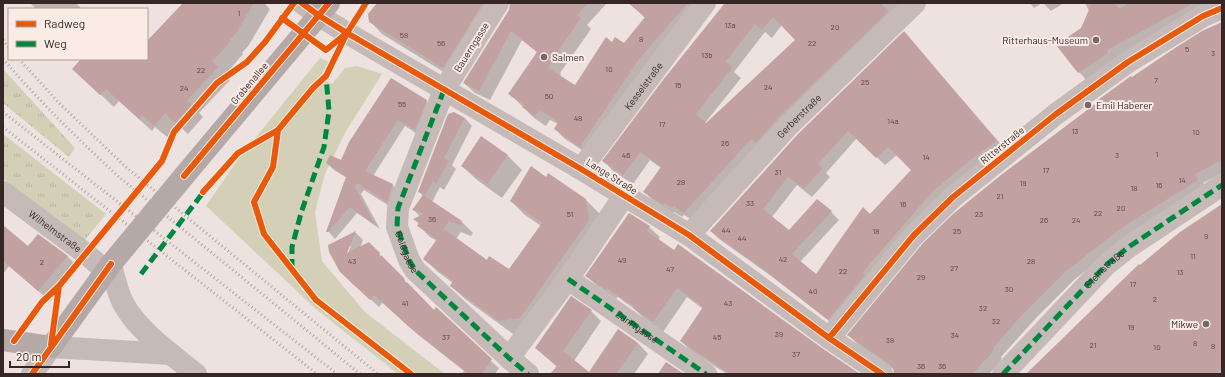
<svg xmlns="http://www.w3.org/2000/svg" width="1225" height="377" font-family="Barlow,sans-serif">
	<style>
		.grass { fill: url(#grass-tufts) }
		.park { fill: #d4d0b8 }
		.shadow { fill: #0003; fill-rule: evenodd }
		.building { fill: #c2a1a1; fill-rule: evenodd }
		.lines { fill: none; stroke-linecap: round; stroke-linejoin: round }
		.minor { stroke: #c5bab8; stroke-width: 22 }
		.major { stroke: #b4a9a7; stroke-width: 22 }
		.rail { stroke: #ada4a2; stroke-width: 3; stroke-dasharray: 1 3; stroke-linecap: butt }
		.major-bridge { stroke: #b4a9a7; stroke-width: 22 }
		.quiet { stroke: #00873e; stroke-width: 5; stroke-dasharray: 10 5; stroke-linecap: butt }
		.cycleway-casing { stroke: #faebe5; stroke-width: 8 }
		.cycleway { stroke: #e8590c; stroke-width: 6 }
		.poi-dot { fill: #766867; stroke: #faebe5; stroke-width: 1.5 }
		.labels { text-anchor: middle; stroke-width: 4; stroke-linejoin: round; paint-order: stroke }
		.number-label { font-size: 8px; fill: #594645 }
		.poi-label { font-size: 10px; fill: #362726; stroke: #faebe5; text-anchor: end }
		.street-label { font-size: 10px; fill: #362726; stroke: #faebe5 }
	</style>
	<defs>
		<pattern id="grass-tufts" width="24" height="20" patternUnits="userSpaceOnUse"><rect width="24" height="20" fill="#d4d0b8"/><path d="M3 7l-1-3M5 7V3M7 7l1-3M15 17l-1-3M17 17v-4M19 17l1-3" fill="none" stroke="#b7b39e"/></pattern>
	</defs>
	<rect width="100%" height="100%" fill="#ede2df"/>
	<path class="grass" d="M 3,69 L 75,148 L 69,157 L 3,103 Z
		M 3,134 L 106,214 L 84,241 L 3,179 Z"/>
	<path class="park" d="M 320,58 L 329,62 L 320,77 L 332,84 L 345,68 L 357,66 L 382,74 L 345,133 L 325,174 L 315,212 L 322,261 L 365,312 L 445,374 L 398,374 L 317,310 L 206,206 L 239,158 Z"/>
	<path class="shadow" d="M 30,3 L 76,3 L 82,9 L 36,9 Z
		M 184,3 L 264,3 L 270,9 L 249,45 L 242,53 L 243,54 L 225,75 L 230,80 L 199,113 L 203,117 L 188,134 L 178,125 L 167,137 L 155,127 L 152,131 L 119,101 L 114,107 L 86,81 L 83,59 L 147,59 L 147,42 Z
		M 379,3 L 484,3 L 495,14 L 455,79 L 382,34 L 370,21 Z
		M 512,3 L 607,3 L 587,25 L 591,29 L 560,73 L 561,74 L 560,77 L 575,87 L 612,43 L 624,44 L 645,18 L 633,6 L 635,3 L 707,3 L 591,156 L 565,139 L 555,129 L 558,124 L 550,120 L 546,126 L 534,118 L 510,94 L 538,53 L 522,40 L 490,100 L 475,93 L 464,83 L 510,10 Z
		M 725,3 L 913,3 L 694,221 L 684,215 L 682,217 L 674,212 L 673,213 L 654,202 L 645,192 L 661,168 L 650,160 L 633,184 L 613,171 L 604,161 ZM 782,25 L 797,40 L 706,124 L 705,123 L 741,78 L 734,72 L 765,32 L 772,38 Z
		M 1030,3 L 1042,3 L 1034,8 Z
		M 1043,3 L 1064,3 L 1051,11 Z
		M 1085,3 L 1222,3 L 1090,84 L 1079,72 L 1058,45 L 1082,29 L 1089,11 Z
		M 1222,24 L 1222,173 L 1203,183 L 1206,189 L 1097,262 L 1075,279 L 1037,317 L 1001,357 L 1002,358 L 998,364 L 989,374 L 900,374 L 857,344 L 849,335 L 1133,79 Z
		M 904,32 L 1005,149 L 837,327 L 771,276 L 719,239 L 711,231 ZM 857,138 L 885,165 L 897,155 L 912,170 L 817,275 L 800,262 L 839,220 L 831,212 L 789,231 L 772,217 L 797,185 L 812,197 L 830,177 L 826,173 Z
		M 426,101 L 433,108 L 422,137 L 405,126 L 373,176 L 392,185 L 400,192 L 394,209 L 364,190 L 361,194 L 380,229 L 357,213 L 335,239 L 328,231 L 347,178 L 334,170 L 327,163 L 341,161 L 350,143 Z
		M 465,118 L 472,126 L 452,165 L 456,169 L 444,190 L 440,187 L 432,202 L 461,221 L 473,233 L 471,236 L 461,232 L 456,239 L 487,261 L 509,271 L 541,226 L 525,215 L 511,201 L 546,178 L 585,199 L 599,213 L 602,233 L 533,331 L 513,334 L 465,299 L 451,286 L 453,283 L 438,272 L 424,259 L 437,241 L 430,237 L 418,225 L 419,224 L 415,220 L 420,217 L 414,210 L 423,196 L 419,191 Z
		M 507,155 L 522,170 L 502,198 L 477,180 L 462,166 Z
		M 1222,205 L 1222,374 L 1027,374 L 1140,267 Z
		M 3,227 L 28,247 L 38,235 L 68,257 L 79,268 L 50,301 L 9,266 L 3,274 Z
		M 649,227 L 660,237 L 658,240 L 849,374 L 727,374 L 691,351 L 681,341 L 703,309 L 687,297 L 663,332 L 644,318 L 633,308 L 618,297 L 616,299 L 597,286 L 587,276 Z
		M 355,232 L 363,240 L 360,248 L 368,243 L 434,311 L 499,368 L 495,374 L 461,374 L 464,371 L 417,334 L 383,302 L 379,307 L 349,280 L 330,252 ZM 348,246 L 351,246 L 346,258 L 344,258 Z
		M 591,311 L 601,321 L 574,361 L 589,373 L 638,343 L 648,354 L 634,374 L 552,374 L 557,367 L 536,348 Z"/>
	<path class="building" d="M 183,3 L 254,3 L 236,33 L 230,40 L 231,41 L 212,62 L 218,67 L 187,101 L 192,104 L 175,123 L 165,113 L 154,126 L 142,115 L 139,119 L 106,89 L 100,95 L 72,69 L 81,59 L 147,59 L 147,41 Z
		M 377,3 L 483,3 L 443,68 L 369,22 L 368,14 Z
		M 510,3 L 588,3 L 577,15 L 581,18 L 550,63 L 552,63 L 548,68 L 575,85 L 606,37 L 612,42 L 615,37 L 624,43 L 645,17 L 628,3 L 688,3 L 639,59 L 580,147 L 554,129 L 558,122 L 540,110 L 535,116 L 522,107 L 524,105 L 508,94 L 537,52 L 511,31 L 479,91 L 463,83 L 509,10 Z
		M 725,3 L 881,3 L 888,12 L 780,116 L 756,143 L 751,139 L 684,213 L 674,206 L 672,208 L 664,203 L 663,205 L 643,192 L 661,167 L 640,152 L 623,175 L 602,161 L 663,80 ZM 773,17 L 795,40 L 706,123 L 696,114 L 732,68 L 726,61 L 755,24 L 762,30 Z
		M 1092,3 L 1115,3 L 1119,9 L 1130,3 L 1194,3 L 1107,50 L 1108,53 L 1078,73 L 1056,45 L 1081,28 Z
		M 1222,22 L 1222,160 L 1195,174 L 1198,180 L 1123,227 L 1066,271 L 1021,316 L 993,348 L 994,349 L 990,355 L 972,374 L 894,374 L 893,368 L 889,364 L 847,335 L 923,243 L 953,214 L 1001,175 L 1099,101 L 1098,100 L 1131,76 L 1132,77 L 1175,48 L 1202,31 Z
		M 904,31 L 997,141 L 974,157 L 933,191 L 862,273 L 865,275 L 828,320 L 762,268 L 710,231 L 798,134 ZM 848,131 L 876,158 L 888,147 L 911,170 L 870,214 L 863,207 L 816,274 L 792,254 L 832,211 L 817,199 L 789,230 L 763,209 L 788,177 L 804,189 L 823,168 L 818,164 Z
		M 391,78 L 427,100 L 415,130 L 398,120 L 365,171 L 393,184 L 387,202 L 357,183 L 355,187 L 375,225 L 350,207 L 328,232 L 326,232 L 346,177 L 326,163 L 330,155 L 341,160 L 349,142 Z
		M 454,112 L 465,118 L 444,158 L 449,161 L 436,184 L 433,181 L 425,195 L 418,192 L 448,114 Z
		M 481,136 L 508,155 L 487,184 L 461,166 Z
		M 531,166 L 546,177 L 548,173 L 586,199 L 589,220 L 520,318 L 499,321 L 450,286 L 453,281 L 423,259 L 444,229 L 487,260 L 489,256 L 509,269 L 542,223 L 510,201 Z
		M 423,195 L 462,221 L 460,225 L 449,221 L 437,239 L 417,226 L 419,223 L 413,219 L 424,214 L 412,210 Z
		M 1222,204 L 1222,368 L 1216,374 L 1026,374 L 1139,264 L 1140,265 L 1180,232 Z
		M 629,213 L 650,226 L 647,231 L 674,250 L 678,244 L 822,348 L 860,374 L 730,374 L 680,341 L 703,307 L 677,288 L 653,322 L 633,308 L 634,306 L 621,298 L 607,288 L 606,290 L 585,276 Z
		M 3,225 L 28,246 L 38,234 L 68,256 L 38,291 L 3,261 Z
		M 356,231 L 347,253 L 369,242 L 380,253 L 378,260 L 381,255 L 404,278 L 406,284 L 407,282 L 434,310 L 436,307 L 492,359 L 482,374 L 469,374 L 408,326 L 374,295 L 370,300 L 340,272 L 329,252 L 328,245 Z
		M 571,296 L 592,310 L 563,351 L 589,372 L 618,329 L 638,343 L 616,374 L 550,374 L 557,366 L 535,348 Z
		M 666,362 L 684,374 L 658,374 Z"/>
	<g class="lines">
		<g class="minor">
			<path d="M 302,3 L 318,15 L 347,33 L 581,169 L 689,235 L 829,338 L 882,374"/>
			<path id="s1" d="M 498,3 L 444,90 L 398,208 L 397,227 L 409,260 L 415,270 L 509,358 L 528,374"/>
			<path id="s2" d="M 581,169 L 705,3"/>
			<path id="s3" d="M 3,192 L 85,253 L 106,271"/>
			<path id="s4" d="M 689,235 L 789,125 L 915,3"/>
			<path d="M 111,264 C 114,277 117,291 123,303 C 138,331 171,354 196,374"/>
			<path d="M 568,279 L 706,374"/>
			<path d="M 829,338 L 914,235 L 953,197 L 1056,114 L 1128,62 L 1203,16 L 1222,8"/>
			<path d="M 509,358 L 568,279 L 624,196"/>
			<path d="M 32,374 L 51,347 L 171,354"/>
			<path d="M 1003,374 L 1106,265 L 1130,246 L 1222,185"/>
		</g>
		<path class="major" d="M 184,176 L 329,3
			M 3,340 L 51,347 L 111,264"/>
		<path class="rail" d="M 3,40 L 9,48
			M 3,59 C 39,101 79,140 119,177 L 360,374
			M 19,59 L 60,104 L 127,168 L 378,374
			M 3,112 L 337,374
			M 3,127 L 317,374"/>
		<path class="major-bridge" d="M 111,264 L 184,176"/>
		<g class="quiet">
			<path d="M 444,90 L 398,208 L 397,227 L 409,260 L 415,270 L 509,358 L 528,374"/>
			<path d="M 292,269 L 292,247 L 301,213 L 324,147 L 329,111 L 326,76"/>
			<path d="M 141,274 L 205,190"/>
			<path id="s5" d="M 568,279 L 706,374"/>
			<path id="s6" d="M 1003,374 L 1106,265 L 1130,246 L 1222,185"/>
		</g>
		<g class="cycleway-casing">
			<path id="cycleway" d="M 302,3 L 318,15 L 347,33 L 581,169 L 689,235 L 829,338 L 882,374
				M 366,3 L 347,33 L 326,76 L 313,88 L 278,130 L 273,167 L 254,202 L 264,234 L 316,300 L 411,374
				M 282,18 L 326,50 L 343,36
				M 184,176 L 329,3
				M 203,192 L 238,153 L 278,130
				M 829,338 L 914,235 L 953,197 L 1056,114 L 1128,62 L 1203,16 L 1222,8
				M 14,341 L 42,302 L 59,286 L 162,161 L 174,132 L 217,83 L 247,62 L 265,42 L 294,3
				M 51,345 L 59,286
				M 32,374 L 111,264"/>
		</g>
		<use href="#cycleway" class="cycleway"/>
	</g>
	<g class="poi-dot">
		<circle cx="1096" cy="40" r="4"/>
		<circle cx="544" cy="57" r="4"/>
		<circle cx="1088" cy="105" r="4"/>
		<circle cx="1206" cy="324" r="4"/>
	</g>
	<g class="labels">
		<g class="number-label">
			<text x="239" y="16">1</text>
			<text x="730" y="28">13a</text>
			<text x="835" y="30">20</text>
			<text x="404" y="38">58</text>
			<text x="641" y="42">8</text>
			<text x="441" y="46">56</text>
			<text x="812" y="46">22</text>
			<text x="1187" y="52">5</text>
			<text x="1213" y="56">3</text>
			<text x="707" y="58">13b</text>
			<text x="609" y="72">10</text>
			<text x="201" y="73">22</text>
			<text x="1156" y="83">7</text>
			<text x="865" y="85">25</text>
			<text x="678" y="88">15</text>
			<text x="768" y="90">24</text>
			<text x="184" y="91">24</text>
			<text x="549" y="99">50</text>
			<text x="402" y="107">55</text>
			<text x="578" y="121">48</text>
			<text x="893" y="124">14a</text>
			<text x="662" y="127">17</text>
			<text x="1075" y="134">13</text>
			<text x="1196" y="135">10</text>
			<text x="725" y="146">26</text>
			<text x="1157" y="157">1</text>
			<text x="626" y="158">46</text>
			<text x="1117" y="158">3</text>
			<text x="926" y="160">14</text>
			<text x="1046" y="173">17</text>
			<text x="778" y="175">31</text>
			<text x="1182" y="183">14</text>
			<text x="681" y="185">28</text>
			<text x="1023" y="186">19</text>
			<text x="1159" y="188">16</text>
			<text x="1134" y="191">18</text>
			<text x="1000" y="199">21</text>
			<text x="750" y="206">33</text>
			<text x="903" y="207">16</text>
			<text x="1121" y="211">20</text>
			<text x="1098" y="216">22</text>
			<text x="570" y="217">51</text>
			<text x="979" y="217">23</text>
			<text x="432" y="222">36</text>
			<text x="1044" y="223">26</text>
			<text x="1076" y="223">24</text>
			<text x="726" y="233">44</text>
			<text x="876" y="234">18</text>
			<text x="957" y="234">25</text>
			<text x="1206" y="239">9</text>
			<text x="742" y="241">44</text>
			<text x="1193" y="259">11</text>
			<text x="783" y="262">42</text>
			<text x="622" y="263">49</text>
			<text x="352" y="264">43</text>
			<text x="1031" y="264">28</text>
			<text x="42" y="265">2</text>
			<text x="954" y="271">27</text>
			<text x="670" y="272">47</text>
			<text x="843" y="274">22</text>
			<text x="1180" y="275">13</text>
			<text x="921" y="280">29</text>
			<text x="1133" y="287">17</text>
			<text x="1009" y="292">30</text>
			<text x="813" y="294">40</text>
			<text x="1155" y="302">2</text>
			<text x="405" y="306">41</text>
			<text x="728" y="306">43</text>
			<text x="983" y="311">32</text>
			<text x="996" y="324">32</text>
			<text x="1131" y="330">19</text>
			<text x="779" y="337">39</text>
			<text x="955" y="338">34</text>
			<text x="446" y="340">37</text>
			<text x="717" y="340">45</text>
			<text x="890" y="343">38</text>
			<text x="1195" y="346">8</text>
			<text x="1093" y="348">21</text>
			<text x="1213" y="349">8</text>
			<text x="1157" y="350">10</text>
			<text x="796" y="357">37</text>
			<text x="921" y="369">36</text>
			<text x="942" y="369">36</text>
		</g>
		<g class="poi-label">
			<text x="1088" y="44">Ritterhaus-Museum</text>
			<text x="552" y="61" text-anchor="start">Salmen</text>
			<text x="1096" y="109" text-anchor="start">Emil Haberer</text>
			<text x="1198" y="328">Mikwe</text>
		</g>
		<g class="street-label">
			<text transform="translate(471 47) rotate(-58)" y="4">Bauerngasse</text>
			<text transform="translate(249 83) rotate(-50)" y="4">Grabenallee</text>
			<text dy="4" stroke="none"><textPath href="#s2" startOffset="104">Kesselstraße</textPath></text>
			<text dy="4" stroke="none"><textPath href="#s4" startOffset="162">Gerberstraße</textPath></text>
			<text transform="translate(1002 145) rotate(-39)" y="4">Ritterstraße</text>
			<text transform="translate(612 176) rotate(32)" y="4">Lange Straße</text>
			<text dy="4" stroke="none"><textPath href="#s3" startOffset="65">Wilhelmstraße</textPath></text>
			<text dy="4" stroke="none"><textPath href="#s1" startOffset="275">Goldgasse</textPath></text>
			<text dy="4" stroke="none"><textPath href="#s6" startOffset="146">Steinstraße</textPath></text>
			<text dy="4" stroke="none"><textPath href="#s5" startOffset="84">Zunftgasse</textPath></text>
		</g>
	</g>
	<rect width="1225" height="377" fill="none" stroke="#362726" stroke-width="8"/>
	<rect x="8" y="8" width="140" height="52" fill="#faebe5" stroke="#ac9d99"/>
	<rect x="16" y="21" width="20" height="6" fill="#e8590c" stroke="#ac9d99"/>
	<text x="44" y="28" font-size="12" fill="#362726">Radweg</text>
	<rect x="16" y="41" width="20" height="6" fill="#00873e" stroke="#ac9d99"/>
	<text x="44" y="48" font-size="12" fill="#362726">Weg</text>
	<path d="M10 361v6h59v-6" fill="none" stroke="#362726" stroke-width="2"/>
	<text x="16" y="361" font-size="12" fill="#362726" stroke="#faebe5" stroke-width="3" paint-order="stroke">20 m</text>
</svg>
